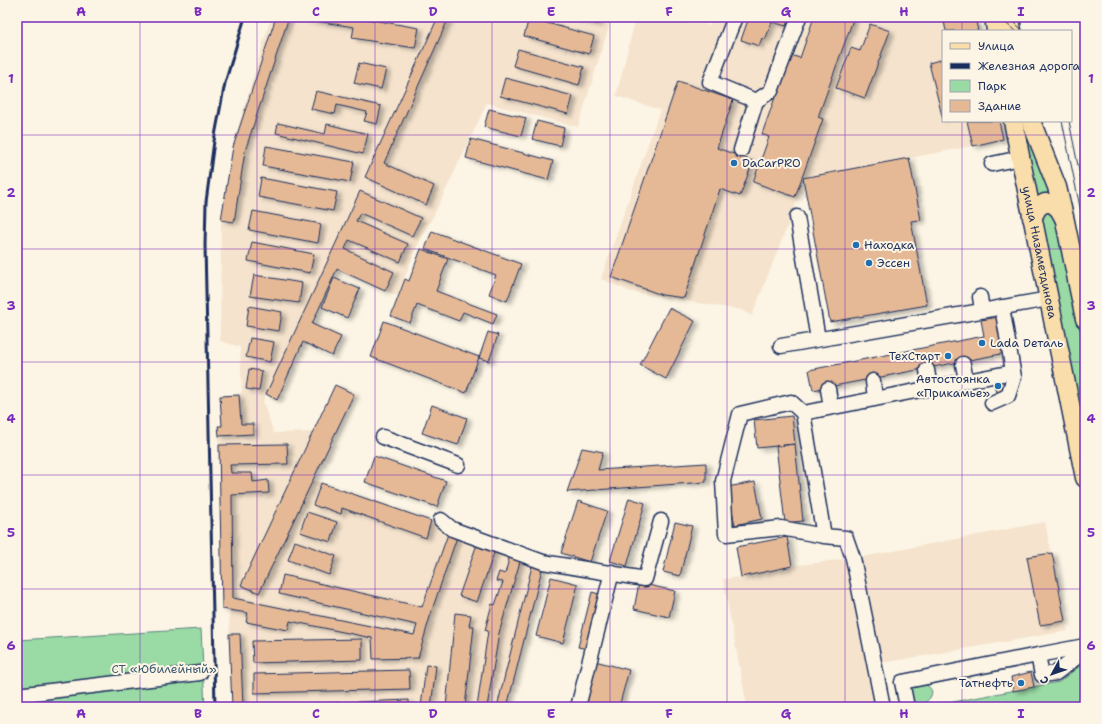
<svg xmlns="http://www.w3.org/2000/svg" width="1102" height="724" font-family="'Shantell Sans',sans-serif">
	<style>
		.built { fill: #f5e3cd }
		.green { fill: #9adaa4; stroke: #5a8481 }
		.building { fill: #e6b996; stroke: #1b2f5e; filter: url(#shadow) }
		.lines { fill: none; stroke-linecap: round; stroke-linejoin: round }
		.minor-casing { stroke: #1b2f5e; stroke-width: 17 }
		.major-casing { stroke: #1b2f5e; stroke-width: 21 }
		.minor { stroke: #fcf5e5; stroke-width: 14 }
		.major { stroke: #f9deab; stroke-width: 18 }
		.tram { stroke: #1b2f5e; stroke-width: 1 }
		.rail { stroke: #1b2f5e; stroke-width: 3 }
		.grid { fill: none; stroke: #7b2cbf; stroke-width: 1; stroke-opacity: 0.55 }
		.poi-dot { fill: #1f6fb2; stroke: #fcf5e5; stroke-width: 1.5 }
		.labels { text-anchor: middle; stroke-width: 4; stroke-linejoin: round; paint-order: stroke }
		.poi-label { font-size: 12px; fill: #1b2f5e; stroke: #fcf5e5; text-anchor: start }
		.street-label { font-size: 12px; fill: #1b2f5e; stroke: #fcf5e5 }
		.park-label { font-size: 12px; fill: #3b5a70; stroke: #fcf5e5 }
		.neatline { fill: none; stroke: #7b2cbf; stroke-width: 1.5 }
		.grid-label { font-size: 13px; text-anchor: middle; font-weight: bold; fill: #7b2cbf }
	</style>
	<defs>
		<filter id="shadow"><feDropShadow dx="4.5" dy="2.5" stdDeviation="2" flood-color="#0004"/></filter>
	</defs>
	<rect width="100%" height="100%" fill="#fcf5e5"/>
	<filter id="ink" filterUnits="userSpaceOnUse"><feTurbulence type="fractalNoise" baseFrequency=".025" numOctaves="2"/><feDisplacementMap in="SourceGraphic" scale="8" xChannelSelector="R" yChannelSelector="G"/><feConvolveMatrix kernelMatrix="1 2 1 2 8 2 1 2 1" color-interpolation-filters="sRGB"/></filter>
	<g filter="url(#ink)">
		<path class="built" d="M 271,17 L 612,17 L 578,127 L 487,103 L 434,215 L 423,234 L 414,254 L 397,296 L 337,269 L 312,324 L 341,337 L 332,356 L 303,343 L 277,400 L 266,394 L 263,402 L 274,433 L 313,432 L 354,394 L 313,480 L 431,521 L 448,534 L 543,565 L 507,707 L 232,707 L 229,610 L 222,609 L 218,426 L 222,425 L 220,396 L 239,395 L 242,391 L 240,347 L 220,341 L 221,221 L 232,148 Z
			M 636,17 L 654,17 L 710,25 L 712,17 L 957,17 L 976,22 L 978,31 L 943,31 L 943,121 L 999,121 L 1003,139 L 973,146 L 803,178 L 798,199 L 752,316 L 741,310 L 631,292 L 601,279 L 660,110 L 616,96 Z
			M 1045,522 L 1065,621 L 1068,631 L 882,663 L 862,557 Z
			M 845,559 L 874,707 L 747,707 L 723,579 L 741,577 L 792,566 Z"/>
		<path class="green" d="M 1019,121 L 1025,121 L 1053,196 L 1047,194 L 1037,197 Z
			M 1040,212 L 1056,212 L 1085,355 L 1085,452 Z
			M 201,629 L 205,707 L 17,707 L 17,640 Z
			M 1085,662 L 1085,707 L 940,707 L 942,707 L 942,704 L 951,702 L 952,704 L 953,704 L 953,702 L 1059,682 Z
			M 923,684 C 944,690 922,711 913,702 C 911,700 911,698 911,696 C 908,685 914,685 923,684 Z"/>
		<path class="building" d="M 276,17 L 289,17 L 245,151 L 234,222 L 221,220 L 233,147 Z
			M 303,17 L 355,17 L 419,28 L 415,48 L 352,38 L 354,27 L 303,19 Z
			M 438,17 L 449,17 L 384,163 L 434,186 L 426,205 L 365,177 Z
			M 569,17 L 600,17 L 598,24 Z
			M 749,17 L 787,17 L 789,18 L 786,26 L 772,22 L 765,40 L 762,38 L 759,46 L 741,40 Z
			M 814,17 L 854,17 L 818,117 L 823,119 L 795,197 L 753,182 L 769,137 L 762,134 L 790,55 L 800,58 Z
			M 943,17 L 957,17 L 976,22 L 978,31 L 946,31 Z
			M 529,18 L 594,36 L 589,54 L 524,36 Z
			M 870,24 L 890,31 L 865,98 L 836,88 L 851,48 L 860,51 Z
			M 518,49 L 584,67 L 579,85 L 513,66 Z
			M 943,59 L 943,120 L 929,63 Z
			M 359,63 L 386,69 L 381,89 L 354,83 Z
			M 505,78 L 573,96 L 568,114 L 500,96 Z
			M 678,81 L 733,100 L 717,148 L 753,161 L 740,196 L 720,189 L 684,298 L 662,295 L 611,277 Z
			M 316,91 L 381,106 L 377,124 L 364,121 L 367,112 L 337,105 L 335,114 L 311,109 Z
			M 489,109 L 526,118 L 521,136 L 484,127 Z
			M 537,121 L 564,128 L 560,146 L 532,139 Z
			M 967,121 L 999,121 L 1003,139 L 973,146 Z
			M 278,123 L 325,134 L 327,124 L 368,134 L 363,154 L 276,133 Z
			M 471,139 L 553,161 L 548,180 L 466,158 Z
			M 266,146 L 354,162 L 350,182 L 263,166 Z
			M 909,158 L 921,220 L 911,221 L 927,305 L 830,322 L 803,178 Z
			M 261,178 L 337,192 L 333,211 L 258,197 Z
			M 360,191 L 421,218 L 412,236 L 360,213 L 356,221 L 408,244 L 400,262 L 349,240 L 345,249 L 394,272 L 385,291 L 337,269 L 312,324 L 341,337 L 332,356 L 303,342 L 277,400 L 266,394 Z
			M 253,211 L 321,224 L 318,243 L 249,230 Z
			M 432,231 L 521,264 L 507,301 L 489,294 L 496,275 L 425,249 Z
			M 252,242 L 314,254 L 310,273 L 248,261 Z
			M 421,249 L 448,259 L 436,291 L 497,314 L 493,324 L 463,312 L 459,321 L 417,305 L 410,323 L 391,316 L 405,279 L 409,281 Z
			M 254,275 L 302,283 L 299,303 L 250,296 Z
			M 334,278 L 360,289 L 347,318 L 322,307 Z
			M 249,306 L 282,312 L 279,331 L 246,326 Z
			M 669,308 L 695,321 L 666,379 L 640,365 Z
			M 999,317 L 1006,353 L 813,390 L 809,370 L 984,336 L 981,320 Z
			M 384,321 L 479,357 L 466,393 L 371,357 Z
			M 488,332 L 498,335 L 489,361 L 479,358 Z
			M 250,338 L 274,342 L 270,362 L 246,357 Z
			M 249,369 L 262,371 L 259,391 L 246,389 Z
			M 993,380 L 999,382 L 1001,384 L 1003,387 L 1003,391 L 996,393 Z
			M 335,385 L 354,394 L 259,593 L 241,585 Z
			M 239,395 L 241,424 L 253,424 L 253,434 L 219,436 L 218,426 L 222,426 L 220,396 Z
			M 432,405 L 467,418 L 458,445 L 422,433 Z
			M 792,416 L 795,444 L 757,448 L 754,420 Z
			M 287,444 L 288,464 L 230,465 L 231,473 L 252,473 L 253,482 L 268,480 L 269,493 L 232,495 L 233,598 L 414,635 L 417,625 L 279,594 L 283,575 L 422,607 L 448,534 L 457,537 L 432,610 L 418,658 L 373,659 L 372,638 L 290,621 L 288,630 L 246,622 L 248,613 L 222,609 L 219,445 Z
			M 795,444 L 803,521 L 785,523 L 776,446 Z
			M 582,448 L 603,452 L 598,470 L 706,463 L 706,482 L 567,492 Z
			M 374,456 L 446,481 L 437,507 L 365,482 Z
			M 755,482 L 762,519 L 735,525 L 727,487 Z
			M 321,483 L 431,521 L 426,538 L 342,508 L 341,514 L 322,507 L 321,508 L 313,505 Z
			M 629,498 L 645,503 L 627,566 L 610,561 Z
			M 578,501 L 607,511 L 590,562 L 561,553 Z
			M 307,512 L 337,522 L 331,542 L 300,532 Z
			M 675,522 L 692,526 L 680,576 L 663,572 Z
			M 787,537 L 792,566 L 741,577 L 736,547 Z
			M 295,541 L 336,556 L 329,575 L 288,560 Z
			M 477,544 L 495,550 L 477,602 L 459,596 Z
			M 1052,553 L 1065,621 L 1040,625 L 1027,557 Z
			M 510,555 L 521,558 L 499,633 L 487,707 L 477,707 L 488,631 L 485,630 L 492,604 L 495,605 L 503,582 L 496,581 L 499,572 L 505,574 Z
			M 533,562 L 543,565 L 507,707 L 497,707 Z
			M 551,577 L 578,584 L 563,643 L 536,636 Z
			M 639,583 L 675,591 L 669,617 L 634,609 Z
			M 592,592 L 602,595 L 588,649 L 578,647 Z
			M 455,613 L 471,615 L 469,626 L 474,626 L 465,707 L 446,707 Z
			M 229,634 L 240,634 L 243,707 L 232,707 Z
			M 362,639 L 362,660 L 253,663 L 252,641 Z
			M 595,661 L 629,670 L 619,707 L 582,707 Z
			M 426,665 L 436,666 L 431,707 L 421,707 Z
			M 409,670 L 410,689 L 254,693 L 254,674 Z
			M 1031,672 L 1034,687 L 1013,691 L 1011,677 Z
			M 409,700 L 409,707 L 254,707 L 254,706 Z"/>
		<g class="lines">
			<g class="minor-casing">
				<path id="minor" d="M 735,17 L 710,82 L 756,101
					M 741,150 L 756,101 L 771,91 L 799,17
					M 992,164 L 1020,158
					M 797,217 L 818,339
					M 980,297 L 982,310
					M 781,346 L 1049,299
					M 963,364 L 966,381
					M 927,370 L 930,388
					M 873,381 L 875,399
					M 828,389 L 831,407
					M 992,403 L 1008,396 L 1014,377 L 1002,307
					M 803,413 L 791,402 L 740,414 L 723,481 L 726,534 L 781,528 L 824,536 L 846,538 L 853,558 L 883,707
					M 383,437 L 458,465
					M 441,520 L 452,529 L 543,562 L 645,579 L 661,521
					M 824,536 L 803,413 L 1013,372
					M 1085,646 L 1038,655 L 1042,675 L 1056,673 L 1085,651
					M 17,695 L 200,673
					M 578,707 L 612,572
					M 907,707 L 902,682 L 1038,655"/>
			</g>
			<g class="major-casing">
				<g id="major">
					<path d="M 994,17 L 996,31"/>
					<path d="M 1010,17 L 1012,31"/>
					<path id="s1" d="M 1013,121 L 1085,478"/>
					<path d="M 1031,121 L 1057,187 L 1065,221 L 1085,319"/>
					<path d="M 1032,218 L 1038,207 L 1045,203 L 1052,203 L 1059,209 L 1064,218"/>
				</g>
			</g>
			<use href="#minor" class="minor"/>
			<use href="#major" class="major"/>
			<path class="tram" d="M 999,17 L 1015,31
				M 1009,17 L 1023,31
				M 1062,121 L 1085,231
				M 1069,121 L 1085,200"/>
			<path class="rail" d="M 215,707 L 205,245 L 206,202 L 214,141 L 225,83 L 245,17"/>
		</g>
	</g>
	<path class="grid" d="M 140,17 L 140,707M 257,17 L 257,707M 375,17 L 375,707M 492,17 L 492,707M 610,17 L 610,707M 727,17 L 727,707M 845,17 L 845,707M 962,17 L 962,31M 962,121 L 962,707M 17,135 L 1085,135M 17,249 L 1085,249M 17,362 L 1085,362M 17,475 L 1085,475M 17,589 L 1085,589"/>
	<g class="poi-dot">
		<circle cx="734" cy="163" r="4"/>
		<circle cx="856" cy="245" r="4"/>
		<circle cx="869" cy="263" r="4"/>
		<circle cx="982" cy="343" r="4"/>
		<circle cx="948" cy="356" r="4"/>
		<circle cx="998" cy="386" r="4"/>
		<circle cx="1021" cy="683" r="4"/>
	</g>
	<g class="labels">
		<g class="poi-label">
			<text x="742" y="167">DaCarPRO</text>
			<text x="864" y="249">Находка</text>
			<text x="877" y="267">Эссен</text>
			<text x="990" y="347">Lada Dеталь</text>
			<text x="940" y="360" text-anchor="end">ТехСтарт</text>
			<text x="990" y="383" text-anchor="end">Автостоянка<tspan x="990" dy="14">«Прикамье»</tspan></text>
			<text x="1013" y="687" text-anchor="end">Татнефть</text>
		</g>
		<g class="street-label">
			<text dy="4" stroke="none"><textPath href="#s1" startOffset="134">улица Низаметдинова</textPath></text>
		</g>
		<g class="park-label">
			<text x="164" y="673">СТ «Юбилейный»</text>
		</g>
	</g>
	<rect width="1102" height="724" fill="none" stroke="#fcf5e5" stroke-width="44"/>
	<rect x="942" y="30" width="130" height="92" fill="#fcf5e5" stroke="#a2a6af"/>
	<rect x="950" y="43" width="20" height="6" fill="#f9deab" stroke="#a2a6af"/>
	<text x="978" y="50" font-size="12" fill="#1b2f5e">Улица</text>
	<rect x="950" y="63" width="20" height="6" fill="#1b2f5e" stroke="#a2a6af"/>
	<text x="978" y="70" font-size="12" fill="#1b2f5e">Железная дорога</text>
	<rect x="950" y="80" width="20" height="12" fill="#9adaa4" stroke="#a2a6af"/>
	<text x="978" y="90" font-size="12" fill="#1b2f5e">Парк</text>
	<rect x="950" y="100" width="20" height="12" fill="#e6b996" stroke="#a2a6af"/>
	<text x="978" y="110" font-size="12" fill="#1b2f5e">Здание</text>
	<g transform="translate(1052 674) rotate(230)" stroke="#fcf5e5" stroke-width="3" paint-order="stroke">
	<path d="M0-3L7 15L0 10L-7 15Z" fill="#1b2f5e"/>
	<text y="-6" font-size="11" font-weight="bold" text-anchor="middle" fill="#1b2f5e">С</text>
	</g>
	<rect x="22" y="22" width="1058" height="680" class="neatline"/>
	<g class="grid-label">
		<text x="81" y="16">A</text>
		<text x="198" y="16">B</text>
		<text x="316" y="16">C</text>
		<text x="433" y="16">D</text>
		<text x="551" y="16">E</text>
		<text x="669" y="16">F</text>
		<text x="786" y="16">G</text>
		<text x="904" y="16">H</text>
		<text x="1021" y="16">I</text>
		<text x="11" y="83">1</text>
		<text x="1091" y="83">1</text>
		<text x="11" y="197">2</text>
		<text x="1091" y="197">2</text>
		<text x="11" y="310">3</text>
		<text x="1091" y="310">3</text>
		<text x="11" y="423">4</text>
		<text x="1091" y="423">4</text>
		<text x="11" y="537">5</text>
		<text x="1091" y="537">5</text>
		<text x="11" y="650">6</text>
		<text x="1091" y="650">6</text>
		<text x="81" y="718">A</text>
		<text x="198" y="718">B</text>
		<text x="316" y="718">C</text>
		<text x="433" y="718">D</text>
		<text x="551" y="718">E</text>
		<text x="669" y="718">F</text>
		<text x="786" y="718">G</text>
		<text x="904" y="718">H</text>
		<text x="1021" y="718">I</text>
	</g>
</svg>
